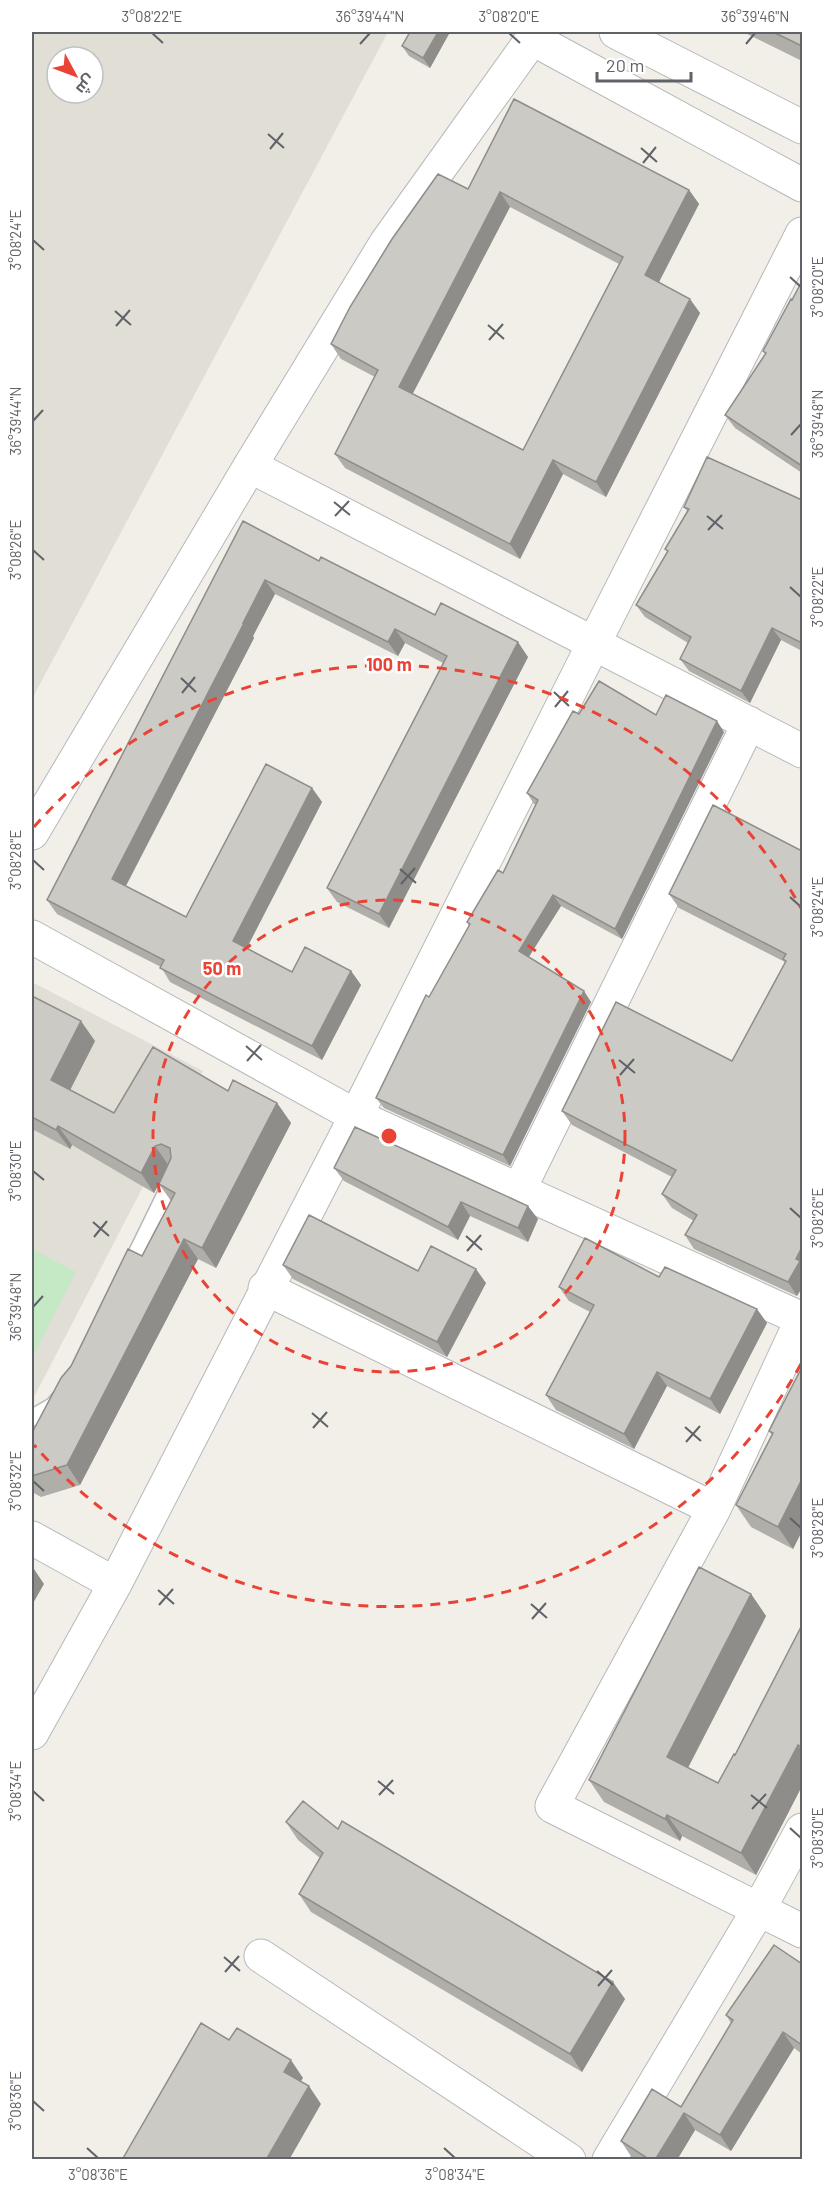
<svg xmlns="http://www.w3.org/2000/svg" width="834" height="2191" font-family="Barlow,Cairo,sans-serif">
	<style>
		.education { fill: #e1ded6; fill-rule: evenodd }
		.green { fill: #c5e8c5 }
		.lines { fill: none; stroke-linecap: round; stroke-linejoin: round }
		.service-casing { stroke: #b5b8bc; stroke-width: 19 }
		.minor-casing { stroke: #b5b8bc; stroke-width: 35 }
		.service { stroke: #fff; stroke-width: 16 }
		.minor { stroke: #fff; stroke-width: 33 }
		.wall { fill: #afaea9; fill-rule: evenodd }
		.shaded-wall { fill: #8f8d8a }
		.building { fill: #cccac5; stroke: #8f8d8a; stroke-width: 1.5; fill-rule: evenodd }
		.ticks { fill: none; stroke: #5f6368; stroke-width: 2 }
		.ring { fill: none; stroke: #ea4335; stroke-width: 3; stroke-dasharray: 10 8 }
		.centre { fill: #ea4335; stroke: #fff; stroke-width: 3 }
		.ring-label { font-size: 18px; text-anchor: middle; font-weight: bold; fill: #ea4335; stroke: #fff; stroke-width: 5; stroke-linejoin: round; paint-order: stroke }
		.neatline { fill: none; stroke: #5f6368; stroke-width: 2 }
		.ticks-label { font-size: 15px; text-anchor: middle; fill: #5f6368 }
	</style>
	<rect width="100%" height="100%" fill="#f1efe8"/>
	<path class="education" d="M 32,32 L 388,32 L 32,699 ZM 57,57 L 93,57 L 93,93 L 57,93 Z
		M 32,982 L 203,1071 L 33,1399 L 32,1398 Z"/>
	<path class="green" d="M 32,1249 L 76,1272 L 32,1358 Z"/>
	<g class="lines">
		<g class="service-casing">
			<path id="service" d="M 127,1273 L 175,1175
				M 32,1416 L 34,1417 L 53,1406 L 60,1398"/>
		</g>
		<g class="minor-casing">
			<path id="minor" d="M 616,32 L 802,127
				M 533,39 L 802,185
				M 250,466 L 802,751
				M 32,833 L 250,466 L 386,243 L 537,32
				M 32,937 L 356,1116 L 802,1319
				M 519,1190 L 749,723
				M 265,1288 L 714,1509
				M 802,1319 L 714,1509 L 552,1806 L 802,1931
				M 32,1538 L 115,1584
				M 32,1733 L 115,1584 L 356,1116 L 594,643 L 802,234
				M 261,1956 L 569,2160
				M 609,2160 L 759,1909 L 802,1830"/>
		</g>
		<use href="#service" class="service"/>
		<use href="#minor" class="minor"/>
	</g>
	<path class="wall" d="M 410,32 L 450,32 L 430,68 L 409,56 L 402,46 Z
		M 743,32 L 802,32 L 802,61 Z
		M 468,189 L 689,190 L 699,204 L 658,282 L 700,313 L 606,497 L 563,474 L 520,559 L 345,468 L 335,454 L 375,377 L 341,359 L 331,344 ZM 510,207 L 619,264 L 523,450 L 412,394 Z
		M 802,281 L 802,473 L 735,428 L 725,415 L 765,354 L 763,351 Z
		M 802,500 L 802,651 L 781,640 L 750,703 L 689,671 L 680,659 L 688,643 L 645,617 L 636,605 L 667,552 L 665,549 L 687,511 L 684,507 Z
		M 243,521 L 319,561 L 435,615 L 528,657 L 389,928 L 337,902 L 327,888 L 443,663 L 405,643 L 398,656 L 275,594 L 253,636 L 254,638 L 126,886 L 186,917 L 312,788 L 322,802 L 247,948 L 292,972 L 351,971 L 361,985 L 322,1060 L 170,982 L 161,967 L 57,914 L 47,900 Z
		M 579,714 L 656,715 L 724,732 L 622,939 L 561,906 L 529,957 L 591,1002 L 510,1166 L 384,1108 L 376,1098 L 469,926 L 467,922 L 503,873 L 536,805 L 534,804 L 527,793 Z
		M 802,851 L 797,1296 L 694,1249 L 685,1235 L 694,1221 L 672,1208 L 662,1194 L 672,1177 L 572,1125 L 562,1111 L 732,1061 L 785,962 L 679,908 L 669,894 Z
		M 32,996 L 95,1041 L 70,1090 L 114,1113 L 228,1091 L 277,1103 L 291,1123 L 216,1268 L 198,1259 L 80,1485 L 41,1497 L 32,1492 L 32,1433 L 71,1366 L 142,1256 L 171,1201 L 159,1184 L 154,1193 L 72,1145 L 70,1149 L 32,1129 Z
		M 334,1168 L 538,1219 L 528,1242 L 470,1216 L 458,1240 L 344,1181 Z
		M 283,1265 L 418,1271 L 486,1283 L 447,1357 L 293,1279 Z
		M 659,1277 L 767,1323 L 720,1414 L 667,1386 L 634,1449 L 556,1410 L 546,1395 L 590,1312 L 569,1301 L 559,1287 Z
		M 802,1367 L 802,1531 L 793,1549 L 751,1527 L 736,1505 L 772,1435 L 769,1431 Z
		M 751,1594 L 766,1616 L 688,1768 L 718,1783 L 735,1755 L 802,1625 L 802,1786 L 756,1875 L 682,1836 L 680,1841 L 604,1802 L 589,1780 Z
		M 286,1822 L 338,1829 L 625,1999 L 582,2072 L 311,1912 L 299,1894 L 320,1858 L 298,1840 Z
		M 802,1964 L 802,2054 L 794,2048 L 731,2151 L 695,2130 L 677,2160 L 635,2160 L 632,2158 L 621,2141 L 681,2107 L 731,2023 L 726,2015 Z"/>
	<path class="shaded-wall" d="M 438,32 L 450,32 L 430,68 L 423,58 Z
		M 689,190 L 699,204 L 655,290 L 645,275 Z
		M 500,192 L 510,207 L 409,401 L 399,387 Z
		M 690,299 L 700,313 L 606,497 L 596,482 Z
		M 553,460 L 563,474 L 520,559 L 510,544 Z
		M 265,580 L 275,594 L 253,636 L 254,638 L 122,893 L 112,879 Z
		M 772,628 L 781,640 L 750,703 L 741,691 Z
		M 395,629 L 405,643 L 398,656 L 388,642 Z
		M 518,642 L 528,657 L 389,928 L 379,914 Z
		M 717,721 L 724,732 L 622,939 L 615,929 Z
		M 312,788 L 322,802 L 243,955 L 233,941 Z
		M 553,895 L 561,906 L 526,961 L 519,951 Z
		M 351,971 L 361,985 L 322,1060 L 312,1046 Z
		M 584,991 L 591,1002 L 510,1166 L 503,1155 Z
		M 81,1021 L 95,1041 L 65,1100 L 51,1080 Z
		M 277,1103 L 291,1123 L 216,1268 L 202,1248 Z
		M 58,1126 L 72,1145 L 70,1149 L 56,1130 Z
		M 155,1146 L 169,1166 L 154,1193 L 141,1173 Z
		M 461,1202 L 470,1216 L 458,1240 L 448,1227 Z
		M 528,1206 L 538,1219 L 528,1242 L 518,1228 Z
		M 184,1239 L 198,1259 L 80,1485 L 67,1465 Z
		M 802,1247 L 802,1288 L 797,1296 L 788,1282 L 796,1259 Z
		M 476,1269 L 486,1283 L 447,1357 L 437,1342 Z
		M 757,1309 L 767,1323 L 720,1414 L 710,1399 Z
		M 657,1372 L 667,1386 L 634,1449 L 624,1434 Z
		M 802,1479 L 802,1531 L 793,1549 L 778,1527 Z
		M 32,1566 L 44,1584 L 32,1605 Z
		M 751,1594 L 766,1616 L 682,1779 L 667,1757 Z
		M 798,1745 L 802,1752 L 802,1786 L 756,1875 L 741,1853 Z
		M 667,1815 L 682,1836 L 680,1841 L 665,1819 Z
		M 613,1982 L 625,1999 L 582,2072 L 570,2054 Z
		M 783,2032 L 794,2048 L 731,2151 L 720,2135 Z
		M 291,2060 L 303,2078 L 296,2089 L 284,2072 Z
		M 309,2086 L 321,2104 L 289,2160 L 266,2160 Z
		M 684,2113 L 695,2130 L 677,2160 L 655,2160 Z"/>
	<path class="building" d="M 410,32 L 438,32 L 423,58 L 402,46 Z
		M 773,32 L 802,32 L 802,46 Z
		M 514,99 L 689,190 L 645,275 L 690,299 L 596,482 L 553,460 L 510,544 L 335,454 L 378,370 L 331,344 L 350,307 L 392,239 L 438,174 L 468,189 ZM 500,192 L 623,257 L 523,450 L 399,387 Z
		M 802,281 L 802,466 L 725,415 L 766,353 L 763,351 L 791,299 L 792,300 Z
		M 707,457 L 802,500 L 802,643 L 772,628 L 741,691 L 680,659 L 691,637 L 636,605 L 668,551 L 665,549 L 689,509 L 684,507 Z
		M 243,521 L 319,561 L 321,557 L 435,615 L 441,603 L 518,642 L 379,914 L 327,888 L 447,656 L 395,629 L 388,642 L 265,580 L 243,623 L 244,623 L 112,879 L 186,917 L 266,764 L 312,788 L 233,941 L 292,972 L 305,947 L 351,971 L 312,1046 L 160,968 L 164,960 L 47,900 Z
		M 599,681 L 656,715 L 666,695 L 717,721 L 615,929 L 553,895 L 519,951 L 584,991 L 503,1155 L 376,1098 L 426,995 L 429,997 L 470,924 L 467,922 L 498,870 L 503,873 L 538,800 L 527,793 L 573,711 L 579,714 Z
		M 713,805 L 802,851 L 802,1247 L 796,1259 L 800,1261 L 788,1282 L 685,1235 L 697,1215 L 662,1194 L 676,1170 L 562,1111 L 616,1002 L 732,1061 L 786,961 L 783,959 L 786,954 L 669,894 Z
		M 32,996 L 81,1021 L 51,1080 L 114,1113 L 153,1047 L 228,1091 L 233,1080 L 277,1103 L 202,1248 L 184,1239 L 67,1465 L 32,1476 L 32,1433 L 61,1378 L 71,1366 L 128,1249 L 142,1256 L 175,1193 L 159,1184 L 171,1158 L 170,1148 L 161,1144 L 155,1146 L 141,1173 L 58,1126 L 56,1130 L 32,1117 Z
		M 355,1127 L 528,1206 L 518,1228 L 461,1202 L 448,1227 L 334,1168 Z
		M 309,1215 L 418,1271 L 431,1246 L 476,1269 L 437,1342 L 283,1265 Z
		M 585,1238 L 659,1277 L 665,1267 L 757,1309 L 710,1399 L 657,1372 L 624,1434 L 546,1395 L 594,1305 L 559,1287 Z
		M 802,1367 L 802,1479 L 778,1527 L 736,1505 L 773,1433 L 769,1431 Z
		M 699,1567 L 751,1594 L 667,1757 L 718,1783 L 734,1754 L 735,1755 L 802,1625 L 802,1747 L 798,1745 L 741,1853 L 667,1815 L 665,1819 L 589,1780 Z
		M 303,1801 L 338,1829 L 342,1821 L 613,1982 L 570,2054 L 299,1894 L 323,1853 L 286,1822 Z
		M 774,1945 L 802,1964 L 802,2045 L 783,2032 L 720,2135 L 684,2113 L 655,2160 L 650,2160 L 621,2141 L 652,2089 L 681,2107 L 733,2020 L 726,2015 Z
		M 201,2023 L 229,2040 L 237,2028 L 291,2060 L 284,2072 L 309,2086 L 266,2160 L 122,2160 Z"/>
	<path class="ticks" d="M 152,33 L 163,43M 509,33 L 520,43M 360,44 L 370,33M 746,44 L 755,33M 268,134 L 284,148M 641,148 L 657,162M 270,149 L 283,133M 643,163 L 656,147M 33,240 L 44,250M 790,277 L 801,287M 115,311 L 131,325M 488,325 L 504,339M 116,326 L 130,310M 489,340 L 503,324M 33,421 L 43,410M 791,435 L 801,424M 334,502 L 350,515M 335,516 L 349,501M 707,516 L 723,529M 708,530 L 722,515M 33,550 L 44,560M 790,587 L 801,597M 181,678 L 196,692M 554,692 L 569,706M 182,693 L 195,677M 555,707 L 568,691M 33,860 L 44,870M 400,869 L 416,883M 401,884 L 415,868M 790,897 L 801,907M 246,1046 L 262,1060M 619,1060 L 635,1073M 247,1061 L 261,1045M 620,1075 L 634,1059M 33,1171 L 44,1180M 790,1208 L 801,1218M 93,1222 L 109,1236M 466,1236 L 482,1250M 94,1237 L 107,1221M 467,1251 L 481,1235M 33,1307 L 43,1296M 312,1413 L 328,1427M 685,1427 L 701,1441M 313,1428 L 327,1412M 686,1442 L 700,1426M 33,1481 L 44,1491M 790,1518 L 801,1528M 158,1590 L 174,1604M 531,1604 L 547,1618M 159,1605 L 173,1589M 532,1619 L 546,1603M 378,1781 L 394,1794M 33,1791 L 44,1801M 379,1795 L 393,1780M 751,1795 L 767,1808M 752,1809 L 766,1794M 790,1828 L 801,1838M 224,1957 L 240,1971M 597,1971 L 613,1985M 225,1972 L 239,1956M 598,1986 L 612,1970M 33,2101 L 44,2111M 87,2148 L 98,2158M 444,2148 L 455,2158"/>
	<g class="ring">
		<circle cx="389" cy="1136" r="236"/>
		<path d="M801 1364A471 471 0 0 1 34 1445M34 827A471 471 0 0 1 801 908"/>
	</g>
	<circle cx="389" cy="1136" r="9" class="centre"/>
	<g class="ring-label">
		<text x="389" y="671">100 m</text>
		<text x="222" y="975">50 m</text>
	</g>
	<rect width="834" height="2191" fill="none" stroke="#ffffff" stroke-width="66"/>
	<g transform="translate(75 75) rotate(131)"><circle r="28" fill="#ffffff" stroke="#bfc1c3" stroke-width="1.5"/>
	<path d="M0-4.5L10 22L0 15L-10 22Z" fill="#ea4335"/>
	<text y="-9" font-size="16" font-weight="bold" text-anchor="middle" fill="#5f6368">ش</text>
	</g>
	<path d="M597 72v9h94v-9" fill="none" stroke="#5f6368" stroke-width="3"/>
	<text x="606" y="72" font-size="18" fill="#5f6368" stroke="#ffffff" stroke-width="4.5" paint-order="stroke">20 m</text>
	<rect x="33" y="33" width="768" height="2125" class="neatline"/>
	<g class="ticks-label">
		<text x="152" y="22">3°08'22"E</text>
		<text x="370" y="22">36°39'44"N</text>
		<text x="509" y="22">3°08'20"E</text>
		<text x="755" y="22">36°39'46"N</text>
		<text transform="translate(16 240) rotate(-90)" y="5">3°08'24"E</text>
		<text transform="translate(818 287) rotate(-90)" y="5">3°08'20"E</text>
		<text transform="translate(16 421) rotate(-90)" y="5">36°39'44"N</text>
		<text transform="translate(818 424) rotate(-90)" y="5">36°39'48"N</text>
		<text transform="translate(16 550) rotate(-90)" y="5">3°08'26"E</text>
		<text transform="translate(818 597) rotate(-90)" y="5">3°08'22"E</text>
		<text transform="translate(16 860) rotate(-90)" y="5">3°08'28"E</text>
		<text transform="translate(818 907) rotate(-90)" y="5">3°08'24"E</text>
		<text transform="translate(16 1171) rotate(-90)" y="5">3°08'30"E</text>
		<text transform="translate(818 1218) rotate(-90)" y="5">3°08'26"E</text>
		<text transform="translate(16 1307) rotate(-90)" y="5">36°39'48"N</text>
		<text transform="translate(16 1481) rotate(-90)" y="5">3°08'32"E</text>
		<text transform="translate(818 1528) rotate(-90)" y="5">3°08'28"E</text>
		<text transform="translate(16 1791) rotate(-90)" y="5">3°08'34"E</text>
		<text transform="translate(818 1838) rotate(-90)" y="5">3°08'30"E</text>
		<text transform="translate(16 2101) rotate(-90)" y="5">3°08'36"E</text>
		<text x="98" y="2180">3°08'36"E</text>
		<text x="455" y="2180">3°08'34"E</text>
	</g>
</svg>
